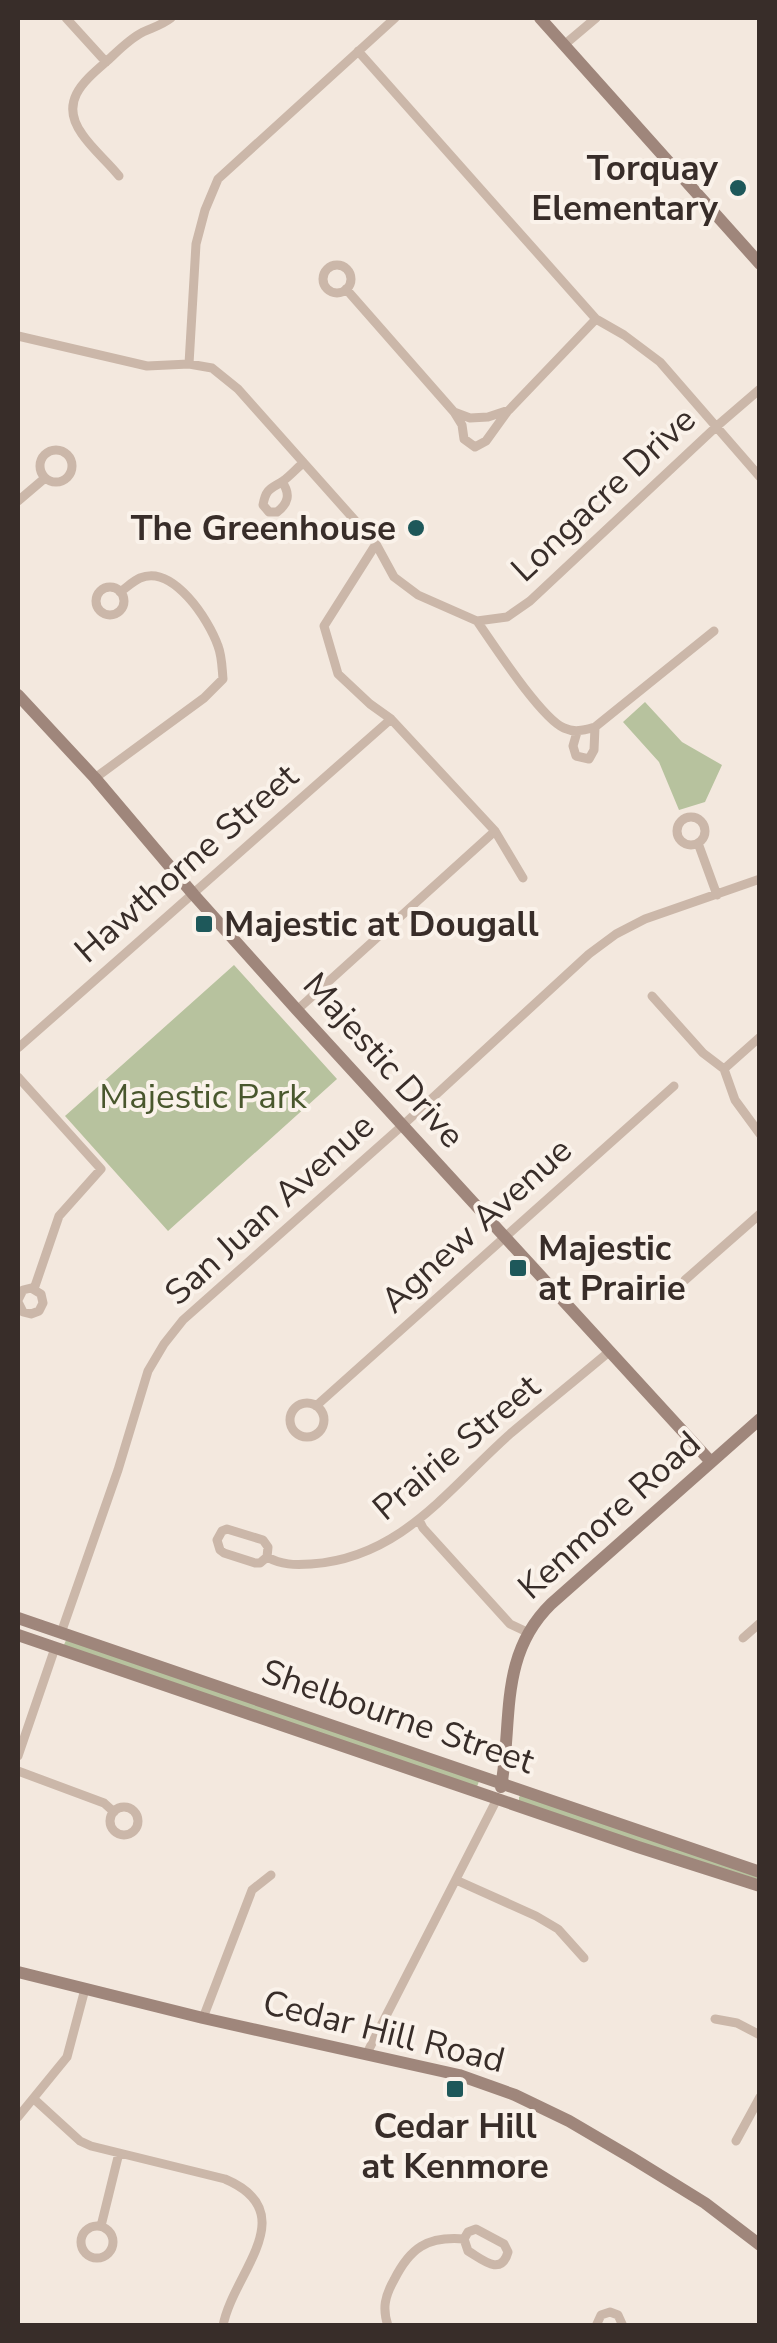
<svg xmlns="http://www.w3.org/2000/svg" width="777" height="2343" font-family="'Nunito Sans',sans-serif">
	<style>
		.green { fill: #b7c29e }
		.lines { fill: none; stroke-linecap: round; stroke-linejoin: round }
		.street { stroke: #cbb7a9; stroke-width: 9 }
		.secondary { stroke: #9f867b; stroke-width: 12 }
		.poi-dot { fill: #1e585a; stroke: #faf2ea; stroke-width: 4 }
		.labels { text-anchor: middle; stroke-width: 8; stroke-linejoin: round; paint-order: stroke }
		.poi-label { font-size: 35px; font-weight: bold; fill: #382d29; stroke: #faf2ea; text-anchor: end }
		.street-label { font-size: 35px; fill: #382d29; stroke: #faf2ea }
		.park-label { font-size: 35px; fill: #49572d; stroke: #faf2ea }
	</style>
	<rect width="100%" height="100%" fill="#f3e8de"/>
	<path class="green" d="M 645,702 L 682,742 L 722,765 L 705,802 L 679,810 L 659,762 L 623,722 Z
		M 234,965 L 337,1079 L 168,1231 L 65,1116 Z
		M 67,1638 L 480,1779 L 476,1789 L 63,1647 Z
		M 522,1794 L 759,1874 L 759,1883 L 519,1802 L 519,1797 Z"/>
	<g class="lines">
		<path class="street" d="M 66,18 L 106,62
			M 564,45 L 596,18
			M 358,51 L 596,319 L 624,335 L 660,362 L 760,477
			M 119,176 C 108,162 92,149 82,134 C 59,102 83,82 106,62 C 118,51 129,39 143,32 C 154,27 162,25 171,18
			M323 279a14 14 0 1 1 28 0a14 14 0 1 1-28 0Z
			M 346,289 L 454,412 L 470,418 L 488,417 L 509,410 L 596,319
			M 18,336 L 147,366 L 189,364 L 212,368 L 238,389 L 376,544 L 394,577 L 418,595 L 477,621 L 507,617 L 530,601 L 717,426 L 760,389
			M 189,364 L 196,244 L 205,210 L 218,179 L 395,18
			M 454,412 L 462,425 L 464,439 L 475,447 L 486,441 L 507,412
			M40 466a16 16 0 1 1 32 0a16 16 0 1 1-32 0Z
			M 282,482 C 291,494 288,504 277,512 L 269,512 L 263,505 C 266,488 271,489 283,481 C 290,476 297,468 303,463
			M 18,501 L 45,478
			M 376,544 L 324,626 L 338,674 L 370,704 L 391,719 L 495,831 L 523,878
			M96 601a14 14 0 1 1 28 0a14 14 0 1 1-28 0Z
			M 477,621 C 493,644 541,718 564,728 C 575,733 584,730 595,727 L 714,631
			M 577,732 L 573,746 L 576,756 L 589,759 L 594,750 L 595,727
			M 95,778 L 204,698 L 223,679 C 222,668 222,656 218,646 C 209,620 173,564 140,578 C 133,581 126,588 120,592
			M677 831a14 14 0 1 1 28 0a14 14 0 1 1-28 0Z
			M 698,843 L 717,895
			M 652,996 L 703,1053 L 724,1069 L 735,1100 L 760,1134
			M 297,1010 L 495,831
			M 18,1048 L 391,719
			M 724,1069 L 760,1037
			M 18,1077 L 101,1169 L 59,1216 L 34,1289
			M 685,1280 L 760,1214
			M 18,1300 L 23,1290 L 31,1288 L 41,1294 L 43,1303 L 39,1311 L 31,1314 L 23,1312 L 18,1302
			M290 1420a17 17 0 1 1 34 0a17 17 0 1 1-34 0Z
			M 316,1406 L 674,1086
			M 419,1520 L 423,1528 L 510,1624 L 527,1632
			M 227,1529 L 263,1540 L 268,1547 L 267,1557 L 260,1563 L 255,1563 L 224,1553 L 220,1550 L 217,1540 L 222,1531 Z
			M 267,1557 C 282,1565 294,1565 311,1564 C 401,1558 448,1489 510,1434 C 543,1406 577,1379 610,1351
			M 61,1633 L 118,1470 L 148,1371 L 164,1344 L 183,1320 L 403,1125 L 589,954 L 616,934 L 645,919 L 760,879
			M 743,1638 L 760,1623
			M 18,1756 L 55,1648
			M 18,1771 L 104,1803 L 114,1812
			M110 1821a14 14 0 1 1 28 0a14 14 0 1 1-28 0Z
			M 456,1880 L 536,1916 L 558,1929 L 584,1958
			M 203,2018 L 252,1890 L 271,1875
			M 715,2019 L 737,2023 L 760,2035
			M 367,2053 L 497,1799
			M 34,2099 L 80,2141 L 91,2146 L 225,2179 C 305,2213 232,2274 223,2326
			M 18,2117 L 67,2057 L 85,1989
			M 736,2141 L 760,2097
			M81 2242a16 16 0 1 1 32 0a16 16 0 1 1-32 0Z
			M 101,2226 L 119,2153
			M 476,2229 L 504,2244 L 508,2252 C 501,2277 482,2259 468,2251 L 464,2239 L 468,2232 Z
			M 388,2326 C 382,2308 385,2296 394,2280 C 410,2248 427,2236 464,2239
			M 596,2326 L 601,2315 L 610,2312 L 618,2315 L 623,2326"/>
		<path class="secondary" d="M 540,18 L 760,264
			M 18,695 L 95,778 L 194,895 L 297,1010 L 711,1462
			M 18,1618 L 760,1872
			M 18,1635 L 638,1847 L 760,1886
			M 501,1787 C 513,1721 498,1656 551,1604 L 760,1419
			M 18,1972 L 203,2018 L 459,2075 L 515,2095 L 569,2121 L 632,2158 L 705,2203 L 760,2245"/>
	</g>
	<g class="poi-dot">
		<circle cx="738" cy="188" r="10"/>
		<circle cx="416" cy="528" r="10"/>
		<rect x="194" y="914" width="20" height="20" rx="5"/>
		<rect x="508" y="1258" width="20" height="20" rx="5"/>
		<rect x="445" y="2079" width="20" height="20" rx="5"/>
	</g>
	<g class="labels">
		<g class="poi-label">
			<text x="718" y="180">Torquay<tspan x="718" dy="40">Elementary</tspan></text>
			<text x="396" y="540">The Greenhouse</text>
			<text x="224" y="936" text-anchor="start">Majestic at Dougall</text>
			<text x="538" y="1260" text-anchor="start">Majestic<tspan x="538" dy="40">at Prairie</tspan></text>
			<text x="455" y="2138" text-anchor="middle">Cedar Hill<tspan x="455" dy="40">at Kenmore</tspan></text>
		</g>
		<g class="street-label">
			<text transform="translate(603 494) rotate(-43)" y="12">Longacre Drive</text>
			<text transform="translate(186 863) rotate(-41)" y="12">Hawthorne Street</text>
			<text transform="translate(384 1060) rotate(48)" y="12">Majestic Drive</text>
			<text transform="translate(269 1209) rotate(-42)" y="12">San Juan Avenue</text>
			<text transform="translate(476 1225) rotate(-42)" y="12">Agnew Avenue</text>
			<text transform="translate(456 1447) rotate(-40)" y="12">Prairie Street</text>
			<text transform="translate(609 1515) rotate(-42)" y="12">Kenmore Road</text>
			<text transform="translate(398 1716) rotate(19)" y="12">Shelbourne Street</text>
			<text transform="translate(384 2031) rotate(14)" y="12">Cedar Hill Road</text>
		</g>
		<g class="park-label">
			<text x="203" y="1108">Majestic Park</text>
		</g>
	</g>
	<rect width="777" height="2343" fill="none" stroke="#382d29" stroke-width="40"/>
</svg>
